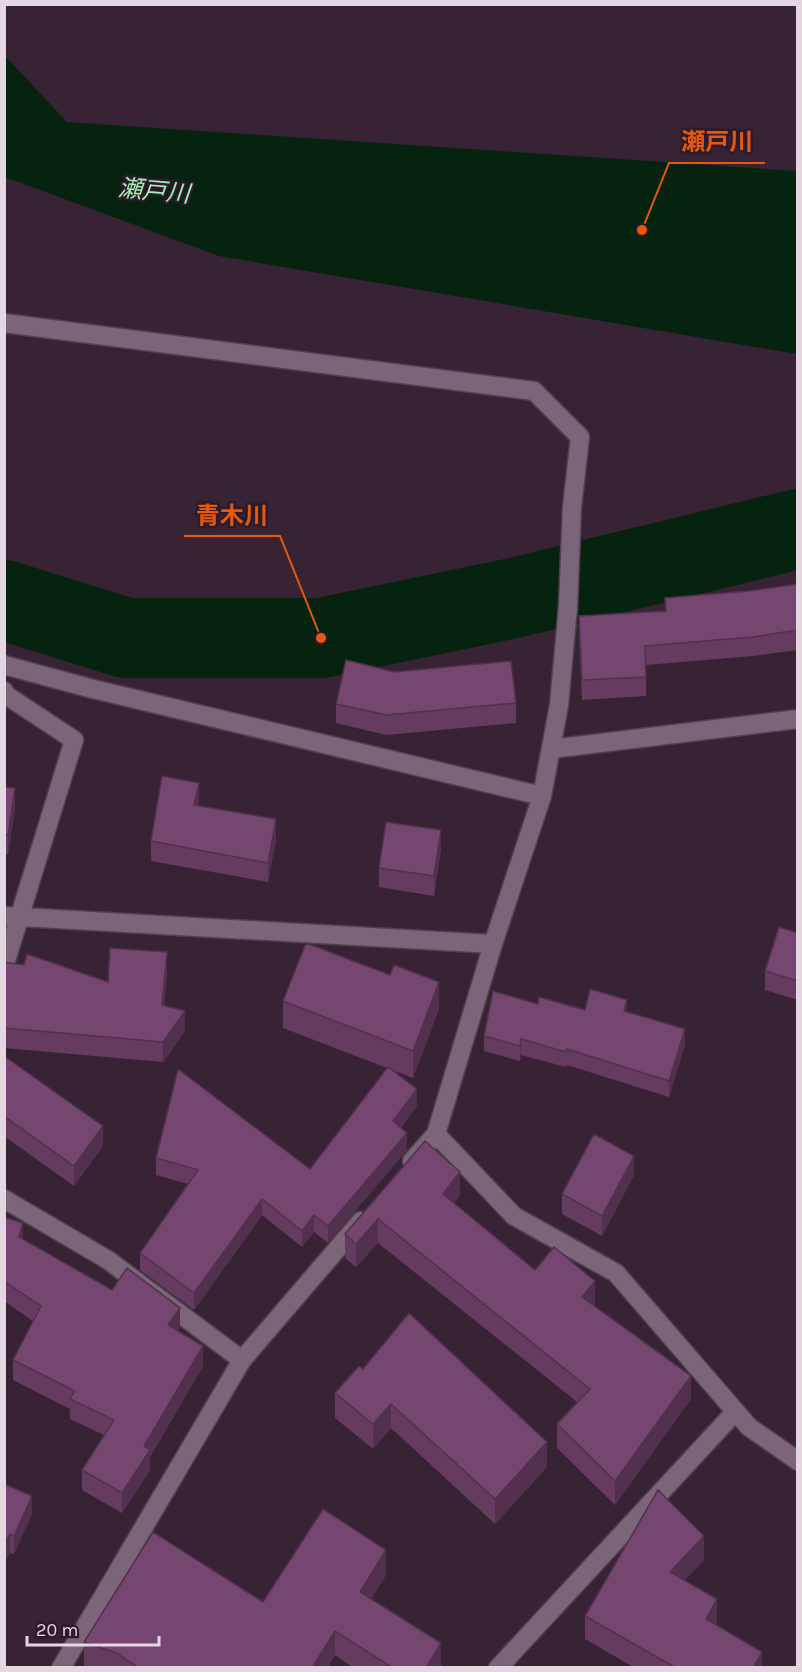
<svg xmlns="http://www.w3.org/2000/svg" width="802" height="1672" font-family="Karla,'Noto Sans JP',sans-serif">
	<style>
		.water { fill: #05230f }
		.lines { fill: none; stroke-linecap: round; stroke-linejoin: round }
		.river { stroke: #05230f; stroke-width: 80 }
		.street-casing { stroke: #51414f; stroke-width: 21 }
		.street { stroke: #7c6578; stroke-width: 18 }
		.wall { fill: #653c5f }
		.shaded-wall { fill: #52314e }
		.building { fill: #75466f; stroke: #52314e; stroke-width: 1.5 }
		.labels { text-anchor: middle; stroke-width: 5; stroke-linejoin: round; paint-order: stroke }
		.water-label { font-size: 24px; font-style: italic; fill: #a0f2b4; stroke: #2d1a2a }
		.leader { fill: none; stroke: #e8590c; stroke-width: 2 }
		.callout-dot { fill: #e8590c; stroke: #2d1a2a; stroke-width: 2 }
		.callout-label { font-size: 24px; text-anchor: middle; font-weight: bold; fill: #e8590c; stroke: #2d1a2a; stroke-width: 5; stroke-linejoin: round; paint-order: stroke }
	</style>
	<rect width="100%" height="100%" fill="#372334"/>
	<path class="water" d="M 5,56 L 67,122 L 797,171 L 797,354 L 219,256 L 5,177 Z"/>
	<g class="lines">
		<path class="river" d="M 4,600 L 126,638 L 321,638 L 514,598 L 798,529"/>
		<g class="street-casing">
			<path id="street" d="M 4,323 L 534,391 L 580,437 L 572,507 L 568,607 L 559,705 L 542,796 L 493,944 L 436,1134 L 412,1161
				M 4,665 L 93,689 L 542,796
				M 4,691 L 6,695 L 74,740 L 4,967
				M 551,749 L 798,719
				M 4,916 L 493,944
				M 436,1134 L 514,1216 L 616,1273 L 749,1427 L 798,1461
				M 4,1199 L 108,1260 L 242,1360
				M 61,1668 L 242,1360 L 361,1221
				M 498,1668 L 735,1412"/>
		</g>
		<use href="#street" class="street"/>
	</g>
	<path class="wall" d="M 798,584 L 798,650 L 753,656 L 646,665 L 646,696 L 582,700 L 579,635 L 579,616 L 665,611 L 665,598 L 749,591 Z
		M 516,703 L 516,723 L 386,735 L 336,723 L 336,704 Z
		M 4,787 L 15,808 L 8,854 L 4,854 Z
		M 199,802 L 198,805 L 276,839 L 268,882 L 151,861 L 151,841 Z
		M 441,849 L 434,896 L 379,887 L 379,868 Z
		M 798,933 L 798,1000 L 765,990 L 765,971 Z
		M 4,962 L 108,982 L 167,972 L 164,1006 L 185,1031 L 163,1062 L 4,1048 Z
		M 283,1001 L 439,1009 L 413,1078 L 392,1070 L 417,1106 L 401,1128 L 407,1150 L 328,1243 L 314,1232 L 302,1247 L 262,1215 L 194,1310 L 140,1270 L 140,1253 L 188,1184 L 156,1175 L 156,1158 L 310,1169 L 387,1068 L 283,1028 Z
		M 538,1004 L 585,1010 L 627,1012 L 685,1045 L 669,1097 L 567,1065 L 566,1067 L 521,1055 L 520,1061 L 484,1051 L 484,1036 Z
		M 4,1056 L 103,1146 L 74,1186 L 4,1136 Z
		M 425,1141 L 460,1195 L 454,1203 L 535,1270 L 595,1304 L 594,1306 L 691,1399 L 615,1505 L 557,1448 L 557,1424 L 577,1402 L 378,1243 L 356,1267 L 345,1258 L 345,1234 Z
		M 634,1175 L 602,1236 L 562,1214 L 562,1194 Z
		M 4,1217 L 23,1239 L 180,1328 L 178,1331 L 203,1366 L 150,1457 L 150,1470 L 122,1513 L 82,1490 L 82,1470 L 104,1435 L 70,1419 L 70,1409 L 13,1380 L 13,1360 L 33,1321 L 4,1301 Z
		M 363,1369 L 547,1467 L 495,1524 L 391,1428 L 373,1449 L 335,1418 L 335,1393 Z
		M 4,1484 L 32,1514 L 14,1554 L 10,1553 L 4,1562 Z
		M 704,1560 L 684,1580 L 717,1622 L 715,1625 L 762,1668 L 635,1668 L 585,1639 L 585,1616 Z
		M 386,1575 L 371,1599 L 441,1643 L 441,1668 L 354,1668 L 335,1655 L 327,1668 L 88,1668 L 84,1666 L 84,1642 Z"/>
	<path class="shaded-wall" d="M 199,783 L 199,802 L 194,824 L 194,805 Z
		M 15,788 L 15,808 L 8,854 L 8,835 Z
		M 276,819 L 276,839 L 268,882 L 268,863 Z
		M 441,830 L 441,849 L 434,896 L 434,876 Z
		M 167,952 L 167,972 L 162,1025 L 162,1005 Z
		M 439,982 L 439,1009 L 413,1078 L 413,1051 Z
		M 627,1000 L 627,1015 L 624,1011 Z
		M 185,1011 L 185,1031 L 163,1062 L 163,1042 Z
		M 685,1029 L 685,1045 L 669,1097 L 669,1081 Z
		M 521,1039 L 521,1055 L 520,1061 L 520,1046 Z
		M 417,1089 L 417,1106 L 393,1138 L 393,1121 Z
		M 103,1126 L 103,1146 L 74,1186 L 74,1166 Z
		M 407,1133 L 407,1150 L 328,1243 L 328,1226 Z
		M 634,1156 L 634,1175 L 602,1236 L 602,1216 Z
		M 460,1172 L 460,1195 L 443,1217 L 443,1194 Z
		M 262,1199 L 262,1215 L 194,1310 L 194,1293 Z
		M 314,1215 L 314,1232 L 302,1247 L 302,1231 Z
		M 378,1219 L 378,1243 L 356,1267 L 356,1244 Z
		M 23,1223 L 23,1243 L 19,1237 Z
		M 595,1281 L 595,1304 L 582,1321 L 582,1297 Z
		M 180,1308 L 180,1328 L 168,1345 L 168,1325 Z
		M 203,1346 L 203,1366 L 150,1457 L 150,1470 L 122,1513 L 122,1493 L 144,1446 Z
		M 691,1376 L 691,1399 L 615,1505 L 615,1481 Z
		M 391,1404 L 391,1428 L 373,1449 L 373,1424 Z
		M 547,1442 L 547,1467 L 495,1524 L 495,1499 Z
		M 32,1496 L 32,1514 L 14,1554 L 14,1536 Z
		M 10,1534 L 10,1553 L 4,1562 L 4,1544 Z
		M 704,1536 L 704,1560 L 670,1595 L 670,1572 Z
		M 386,1550 L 386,1575 L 360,1616 L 360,1592 Z
		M 717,1599 L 717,1622 L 706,1643 L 706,1619 Z
		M 335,1631 L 335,1655 L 327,1668 L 312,1668 Z
		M 441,1643 L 441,1667 L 426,1668 Z
		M 762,1652 L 762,1668 L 753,1668 Z"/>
	<path class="building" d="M 798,584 L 798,630 L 753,637 L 645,646 L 646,677 L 582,680 L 579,616 L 666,611 L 665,598 L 749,591 Z
		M 346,660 L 394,672 L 511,661 L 516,703 L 386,715 L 336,704 Z
		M 162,776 L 199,783 L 194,805 L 276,819 L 268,863 L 151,841 Z
		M 4,787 L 15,788 L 8,835 L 4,834 Z
		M 386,822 L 441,830 L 434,876 L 379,868 Z
		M 779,927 L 798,933 L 798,981 L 765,971 Z
		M 306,943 L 390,975 L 394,965 L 439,982 L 413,1051 L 283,1001 Z
		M 110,948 L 167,952 L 162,1005 L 185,1011 L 163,1042 L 4,1028 L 4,962 L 24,965 L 27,954 L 108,982 Z
		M 590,989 L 627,1000 L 624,1011 L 685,1029 L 669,1081 L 567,1049 L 566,1052 L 521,1039 L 520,1046 L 484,1036 L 493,991 L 538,1004 L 539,997 L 585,1010 Z
		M 4,1056 L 103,1126 L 74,1166 L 4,1116 Z
		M 388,1067 L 417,1089 L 393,1121 L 407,1133 L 328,1226 L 314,1215 L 302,1231 L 262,1199 L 194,1293 L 140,1253 L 198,1170 L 156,1158 L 178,1069 L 310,1169 Z
		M 594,1134 L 634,1156 L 602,1216 L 562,1194 Z
		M 425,1141 L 460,1172 L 443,1194 L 535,1270 L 554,1247 L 595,1281 L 582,1297 L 691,1376 L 615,1481 L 557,1424 L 590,1389 L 378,1219 L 356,1244 L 345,1234 Z
		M 4,1217 L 23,1223 L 19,1237 L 112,1290 L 127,1268 L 180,1308 L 168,1325 L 203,1346 L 144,1446 L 150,1450 L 122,1493 L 82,1470 L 114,1420 L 70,1399 L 75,1391 L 13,1360 L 41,1306 L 4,1281 Z
		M 409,1313 L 547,1442 L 495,1499 L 391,1404 L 373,1424 L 335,1393 L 359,1366 L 363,1369 Z
		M 4,1484 L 32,1496 L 14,1536 L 10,1534 L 4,1544 Z
		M 658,1490 L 704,1536 L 670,1572 L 717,1599 L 706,1619 L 762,1652 L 753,1668 L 676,1668 L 585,1616 Z
		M 323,1509 L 386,1550 L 360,1592 L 441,1643 L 426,1668 L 393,1668 L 335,1631 L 312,1668 L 139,1668 L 116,1653 L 84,1642 L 153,1532 L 263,1602 Z"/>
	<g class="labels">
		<g class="water-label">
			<text transform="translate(154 191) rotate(5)" y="8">瀬戸川</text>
		</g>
	</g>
	<path class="leader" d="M642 230L669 163H765M321 638L280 536H184"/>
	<g class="callout-dot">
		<circle cx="642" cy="230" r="6"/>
		<circle cx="321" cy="638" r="6"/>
	</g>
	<g class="callout-label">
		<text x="717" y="150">瀬戸川</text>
		<text x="232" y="524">青木川</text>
	</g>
	<rect width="802" height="1672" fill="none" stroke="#e4d7e2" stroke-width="12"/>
	<path d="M27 1636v9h132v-9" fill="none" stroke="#e4d7e2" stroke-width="3"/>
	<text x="36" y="1636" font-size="18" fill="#e4d7e2" stroke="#2d1a2a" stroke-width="4.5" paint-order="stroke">20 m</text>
</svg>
